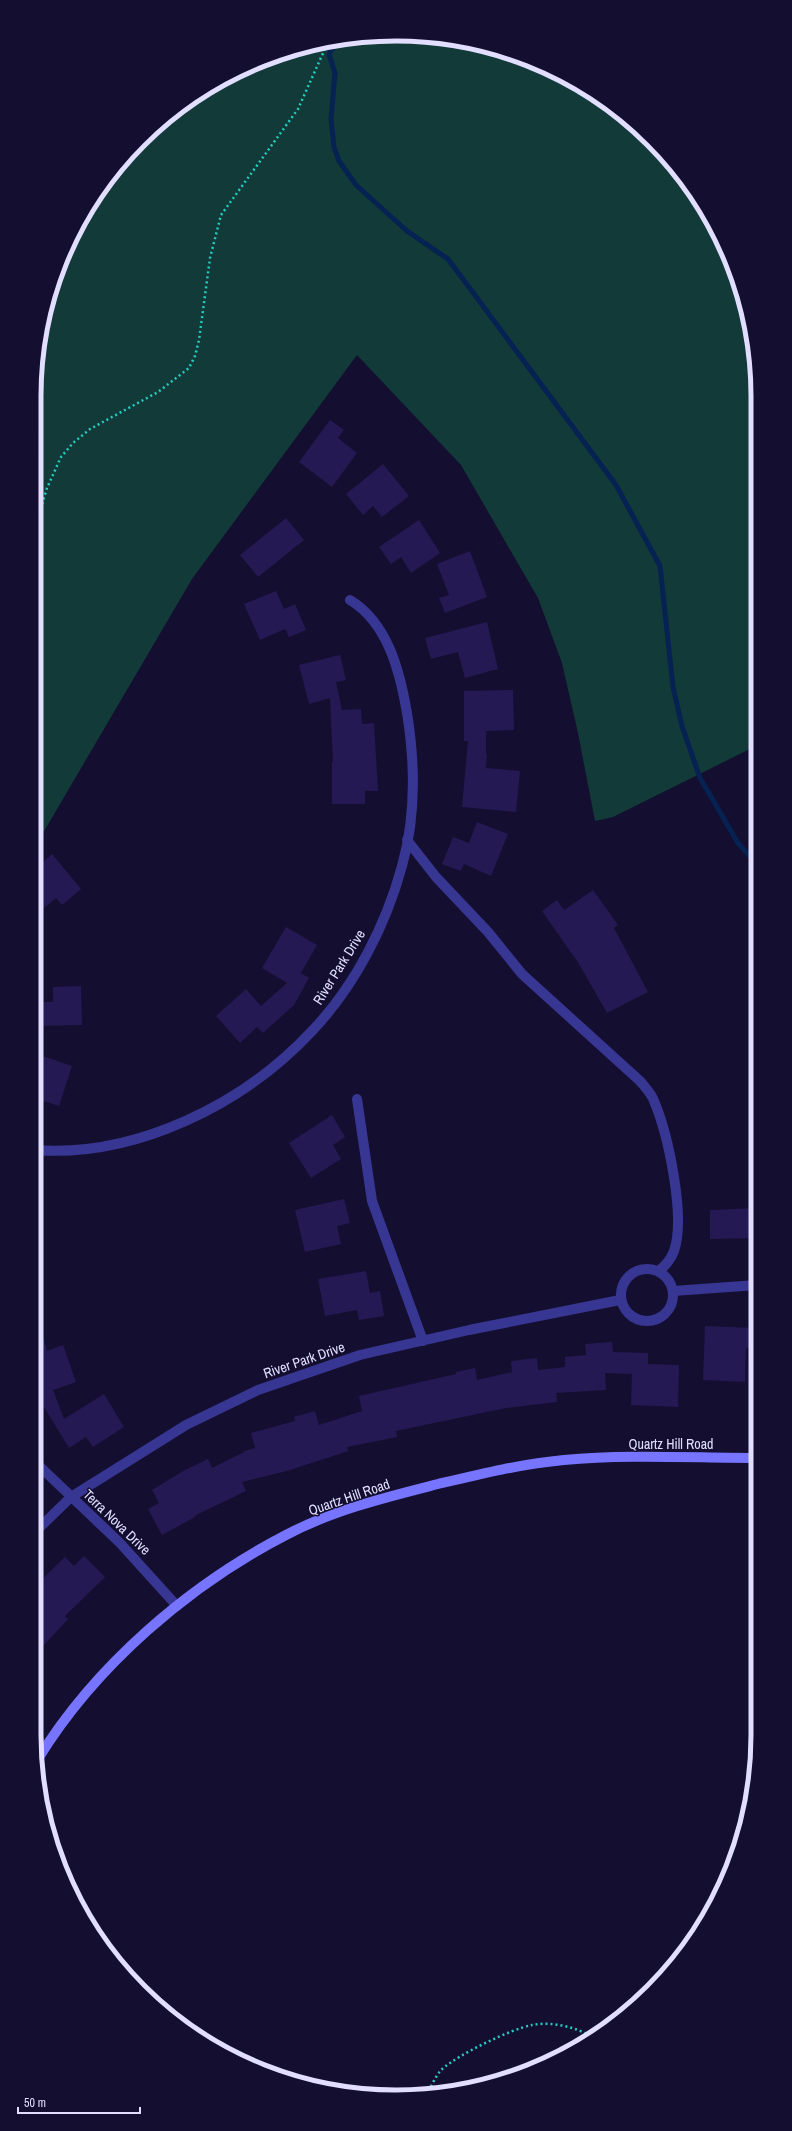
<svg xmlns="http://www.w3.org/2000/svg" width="792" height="2131" font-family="'Archivo Narrow',sans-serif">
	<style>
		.green { fill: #113a38 }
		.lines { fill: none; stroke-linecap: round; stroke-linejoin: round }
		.stream { stroke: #052253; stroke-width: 5 }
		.building { fill: #241953 }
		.path { stroke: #24cdc1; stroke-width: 2.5; stroke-dasharray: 2 3; stroke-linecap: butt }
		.street { stroke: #383693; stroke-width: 10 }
		.secondary { stroke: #7775ff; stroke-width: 10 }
		.labels { text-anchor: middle; stroke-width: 3; stroke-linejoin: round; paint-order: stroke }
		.street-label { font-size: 14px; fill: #e1deff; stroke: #140f30 }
		.rim { fill: none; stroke: #e1deff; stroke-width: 5 }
	</style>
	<rect width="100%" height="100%" fill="#140f30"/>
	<path class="green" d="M 420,35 L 490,46 L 597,95 L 668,157 L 721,236 L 755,349 L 756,746 L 613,817 L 595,821 L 578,733 L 562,663 L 538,598 L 461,465 L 357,355 L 192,579 L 43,833 L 34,842 L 34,396 L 46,302 L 71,236 L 109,175 L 157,124 L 215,82 L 280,53 L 349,37 Z"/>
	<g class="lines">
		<path class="stream" d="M 338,40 L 329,54 L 335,73 L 331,119 L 334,147 L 339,161 L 356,185 L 407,231 L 448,259 L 616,485 L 660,566 L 673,687 L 682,726 L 700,778 L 738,843 L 756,863"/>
	</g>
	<path class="building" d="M 330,420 L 344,430 L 338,438 L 357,453 L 332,487 L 299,462 Z
		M 383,464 L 409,496 L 382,517 L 373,506 L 363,515 L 346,494 Z
		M 286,518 L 304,540 L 258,577 L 240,555 Z
		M 419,520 L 440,553 L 411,573 L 401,557 L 391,564 L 379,547 Z
		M 470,551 L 487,597 L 445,613 L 439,598 L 449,595 L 437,564 Z
		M 276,591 L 284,609 L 295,604 L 306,630 L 289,637 L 285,629 L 260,640 L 244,604 Z
		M 487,622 L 498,669 L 465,678 L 458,652 L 431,659 L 425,638 Z
		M 340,655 L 346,680 L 336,682 L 342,710 L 361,709 L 362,724 L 374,723 L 378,791 L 365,791 L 365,804 L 332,804 L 332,762 L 333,762 L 330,698 L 309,704 L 299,665 Z
		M 513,690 L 514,730 L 486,731 L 486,754 L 487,754 L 486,768 L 520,771 L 516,812 L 462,807 L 468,741 L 464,741 L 464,691 Z
		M 477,822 L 508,834 L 491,876 L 464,864 L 461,871 L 442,864 L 453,837 L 469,843 Z
		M 52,854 L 81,889 L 62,905 L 56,898 L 34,916 L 34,870 Z
		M 593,890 L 618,925 L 614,928 L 648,992 L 607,1013 L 579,964 L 542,911 L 557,900 L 564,910 Z
		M 286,927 L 317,945 L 301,973 L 309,978 L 294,1005 L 263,1033 L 257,1027 L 240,1043 L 216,1016 L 246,989 L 261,1006 L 287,983 L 262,968 Z
		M 81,986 L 82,1025 L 39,1026 L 39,1002 L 53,1002 L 53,987 Z
		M 34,1053 L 72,1066 L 59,1106 L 34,1098 Z
		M 332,1115 L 345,1137 L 333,1145 L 341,1159 L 311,1178 L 289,1143 Z
		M 344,1199 L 350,1223 L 337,1226 L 341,1244 L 305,1252 L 295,1210 Z
		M 757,1208 L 757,1238 L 710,1239 L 710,1210 Z
		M 366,1271 L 370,1293 L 380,1291 L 384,1316 L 359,1320 L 357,1310 L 325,1316 L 318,1279 Z
		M 34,1316 L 38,1316 L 47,1351 L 63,1345 L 76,1382 L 53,1390 L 64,1419 L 104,1394 L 124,1427 L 93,1447 L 86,1437 L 69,1448 L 44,1407 L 41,1409 L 34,1389 Z
		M 705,1326 L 757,1328 L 757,1349 L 746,1348 L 745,1382 L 703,1380 Z
		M 612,1342 L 613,1352 L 648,1353 L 648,1364 L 679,1365 L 678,1407 L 631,1405 L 632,1374 L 605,1373 L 606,1390 L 556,1393 L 557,1402 L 506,1408 L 396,1431 L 397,1437 L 347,1447 L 348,1451 L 287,1471 L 242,1482 L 246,1491 L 194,1516 L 195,1517 L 162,1535 L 148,1509 L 159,1503 L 152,1490 L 183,1471 L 208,1459 L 212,1468 L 244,1452 L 244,1451 L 255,1448 L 251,1433 L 295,1421 L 294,1417 L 315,1411 L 319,1425 L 362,1411 L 359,1396 L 456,1374 L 456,1372 L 475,1368 L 477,1380 L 512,1372 L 511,1361 L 537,1358 L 538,1370 L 565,1367 L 565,1357 L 586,1355 L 585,1344 Z
		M 84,1556 L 105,1577 L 65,1616 L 68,1619 L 34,1656 L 34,1587 L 65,1557 L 74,1566 Z"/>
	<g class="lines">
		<path class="path" d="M 34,543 L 35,527 L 47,488 L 61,457 L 73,443 L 90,429 L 158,392 L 189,368 L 195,356 L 199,340 L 210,258 L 221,215 L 298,109 L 328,42
			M 429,2091 C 432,2084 436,2076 441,2070 C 457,2055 511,2029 532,2025 C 551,2021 577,2027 594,2038"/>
		<path class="street" d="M 407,840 L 436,877 L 488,932 L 522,974 L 640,1081 C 645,1087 652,1094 654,1101 C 668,1134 686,1217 674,1251 C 671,1259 666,1265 660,1270
			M 357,1099 L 372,1201 L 423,1341
			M 34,1150 C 136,1158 244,1104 312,1031 C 355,986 386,925 402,866 C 416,817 415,763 407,713 C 400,672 388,623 350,600
			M621 1295a26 26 0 1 1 52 0a26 26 0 1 1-52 0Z
			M 673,1291 L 757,1285
			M 34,1461 L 120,1543 L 177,1606
			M 34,1533 L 71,1497 L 186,1425 L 258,1390 L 360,1355 L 469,1330 L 620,1300"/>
		<path class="secondary" d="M 38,1759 C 95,1666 189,1585 286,1535 C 333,1510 387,1497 438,1484 C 480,1474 521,1464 564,1460 C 628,1454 693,1458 757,1458"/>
	</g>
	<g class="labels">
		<g class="street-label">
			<text transform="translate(339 967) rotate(-58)" y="5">River Park Drive</text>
			<text transform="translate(304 1360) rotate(-19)" y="5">River Park Drive</text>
			<text x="671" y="1449">Quartz Hill Road</text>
			<text transform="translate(349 1497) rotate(-19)" y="5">Quartz Hill Road</text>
			<text transform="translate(117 1522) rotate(44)" y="5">Terra Nova Drive</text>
		</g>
	</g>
	<path d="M0 0H792V2131H0ZM396 41H396A355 355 0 0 1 751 396V1735A355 355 0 0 1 396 2090H396A355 355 0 0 1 41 1735V396A355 355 0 0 1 396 41Z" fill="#140f30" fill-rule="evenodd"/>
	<path class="rim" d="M396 41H396A355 355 0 0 1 751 396V1735A355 355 0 0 1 396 2090H396A355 355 0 0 1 41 1735V396A355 355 0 0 1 396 41Z"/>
	<path d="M18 2107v6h122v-6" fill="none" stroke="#e1deff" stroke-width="2"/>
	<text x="24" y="2107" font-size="12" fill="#e1deff" stroke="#140f30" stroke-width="3" paint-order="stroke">50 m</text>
</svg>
